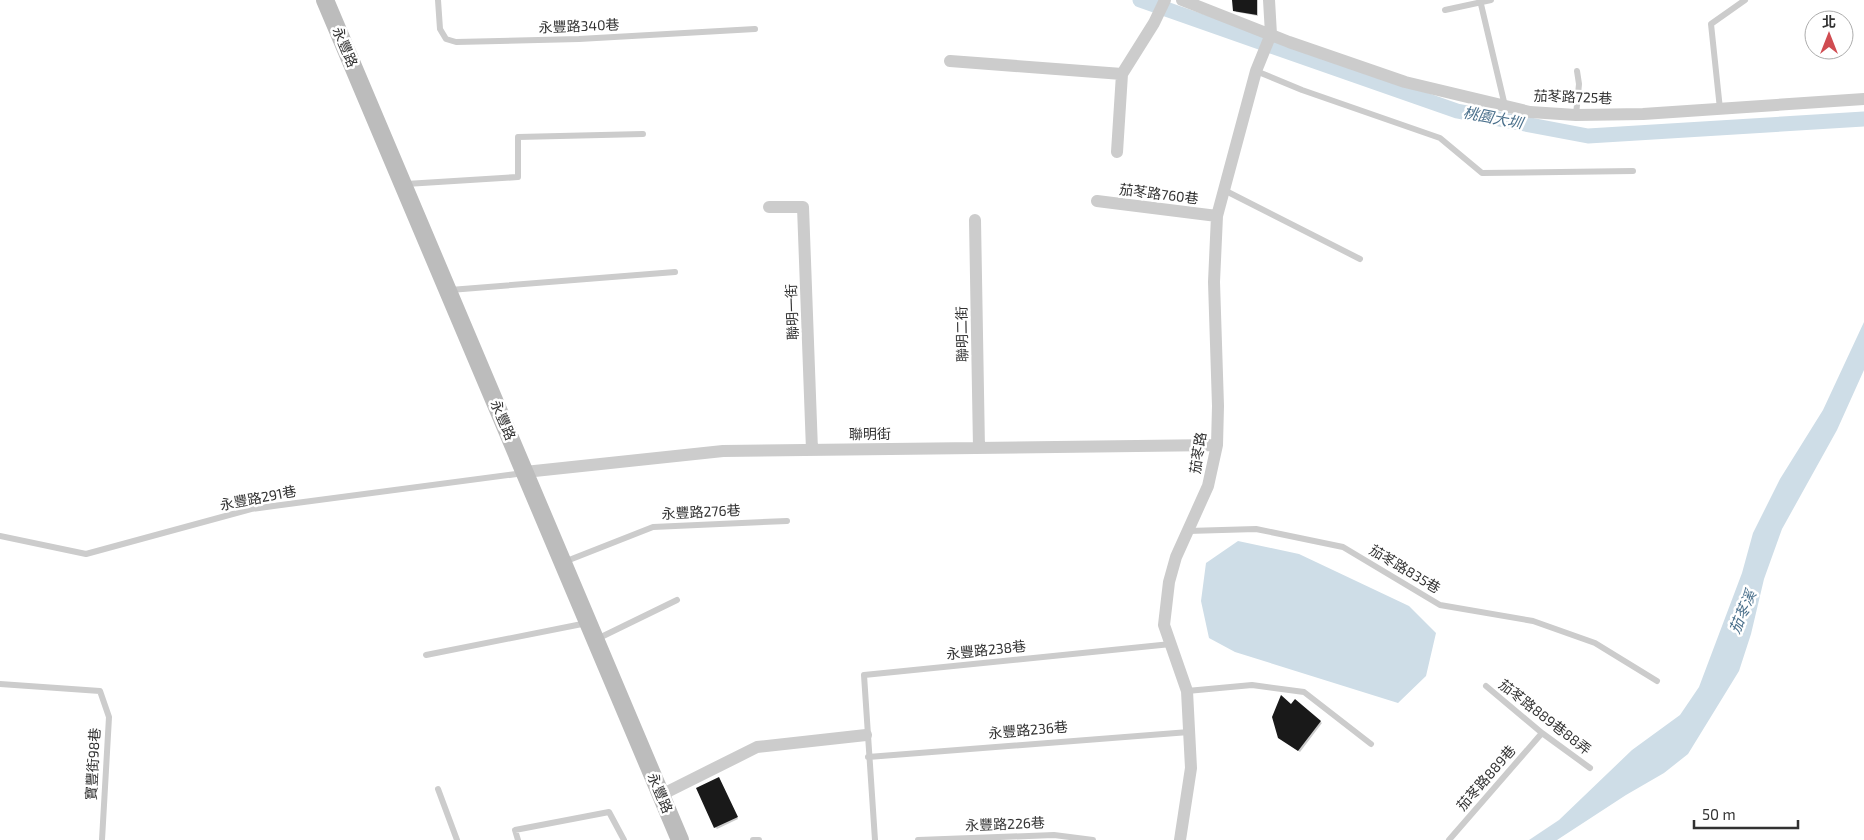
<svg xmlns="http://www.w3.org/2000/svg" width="1864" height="840" font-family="'Exo 2','Noto Sans TC',sans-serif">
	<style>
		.water { fill: #cedde7 }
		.shadow { fill: #0003 }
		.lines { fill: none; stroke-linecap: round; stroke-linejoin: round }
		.canal { stroke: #cedde7; stroke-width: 15 }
		.building { fill: #191919 }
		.lane { stroke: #ccc; stroke-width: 6 }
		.street { stroke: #ccc; stroke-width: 12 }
		.secondary { stroke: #bcbcbc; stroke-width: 18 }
		.labels { text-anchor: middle; stroke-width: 5; stroke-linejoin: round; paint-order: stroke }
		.street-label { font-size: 14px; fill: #323232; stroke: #fff }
		.water-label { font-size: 15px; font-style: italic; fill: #496f8b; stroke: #fff }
	</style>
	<rect width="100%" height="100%" fill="#fff"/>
	<path class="water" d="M 1864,322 L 1864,370 L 1837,430 L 1782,529 L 1764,579 L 1751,634 L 1739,671 L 1688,754 L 1664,773 L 1626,795 L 1557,840 L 1529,840 L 1559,820 L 1632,750 L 1680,715 L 1699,687 L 1742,573 L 1753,533 L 1780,479 L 1823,410 Z
		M 1238,541 L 1299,554 L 1409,606 L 1436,633 L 1426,676 L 1398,703 L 1235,652 L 1209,638 L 1201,601 L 1206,563 Z"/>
	<path class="shadow" d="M 1234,0 L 1258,0 L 1258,16 L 1236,12 Z
		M 1296,701 L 1322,723 L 1300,752 L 1281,739 L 1291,706 Z
		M 719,779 L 738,819 L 717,829 L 715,827 Z"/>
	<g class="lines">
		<path class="canal" d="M 1140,0 L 1457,111 L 1588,136 L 1864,119"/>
	</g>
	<path class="building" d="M 1232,0 L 1257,0 L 1257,15 L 1233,11 Z
		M 1281,695 L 1291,704 L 1295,699 L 1321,721 L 1298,751 L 1278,738 L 1272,717 Z
		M 719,777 L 738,817 L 714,828 L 696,788 Z"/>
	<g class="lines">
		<path class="lane" d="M 438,0 L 440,29 L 446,39 L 456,42 L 579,39 L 755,29
			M 1480,0 L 1505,106
			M 1445,10 L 1491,0
			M 1256,71 L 1302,90 L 1440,138 L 1482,173 L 1633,171
			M 1720,109 L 1711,24 L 1745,0
			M 1576,115 L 1579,84 L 1577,71
			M 406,184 L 518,177 L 518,137 L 643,134
			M 1224,190 L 1360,259
			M 450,290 L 675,272
			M 1188,531 L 1256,529 L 1343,547 L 1440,605 L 1533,621 L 1595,643 L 1657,681
			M 0,536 L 86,554 L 251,509 L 524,473
			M 564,562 L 653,527 L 787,521
			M 597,639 L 677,600
			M 426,655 L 587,623
			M 0,684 L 100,691 L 109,717 L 102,840
			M 1486,686 L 1542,733 L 1590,768
			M 1187,691 L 1252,685 L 1304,692 L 1371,744
			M 868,757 L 1189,732
			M 438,789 L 457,840
			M 518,840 L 515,830 L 609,812 L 624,840
			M 753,840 L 759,840
			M 875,840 L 864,675 L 1171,644
			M 918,840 L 1054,835 L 1093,840
			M 1449,840 L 1542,733"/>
		<path class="street" d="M 1182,0 L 1289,42 L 1405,82 L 1530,112 L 1576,115 L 1643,114 L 1864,99
			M 950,61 L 1122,74 L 1154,23 L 1165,0
			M 1117,152 L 1122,74
			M 1097,201 L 1217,216
			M 769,207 L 803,207 L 812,450
			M 975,220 L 979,448
			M 525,472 L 723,451 L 1217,445
			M 661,795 L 757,747 L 866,735
			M 1180,840 L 1191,768 L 1187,691 L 1164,625 L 1169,582 L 1176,557 L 1208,486 L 1217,445 L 1218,406 L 1214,282 L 1217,216 L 1256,71 L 1271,34 L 1269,0"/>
		<path class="secondary" d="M 325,0 L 680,840"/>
	</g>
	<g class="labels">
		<g class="street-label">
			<text transform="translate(579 26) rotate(-2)" y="5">永豐路340巷</text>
			<text transform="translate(345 47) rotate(67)" y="5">永豐路</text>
			<text transform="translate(1573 97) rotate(2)" y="5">茄苳路725巷</text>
			<text transform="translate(1159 194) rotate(7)" y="5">茄苳路760巷</text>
			<text transform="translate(792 312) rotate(-92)" y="5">聯明一街</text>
			<text transform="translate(962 334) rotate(-91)" y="5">聯明二街</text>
			<text transform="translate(503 420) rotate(67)" y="5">永豐路</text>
			<text transform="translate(870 434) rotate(-1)" y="5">聯明街</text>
			<text transform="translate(1198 453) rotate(-81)" y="5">茄苳路</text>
			<text transform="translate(258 498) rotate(-11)" y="5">永豐路291巷</text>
			<text transform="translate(701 512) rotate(-3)" y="5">永豐路276巷</text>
			<text transform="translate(1405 569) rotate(31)" y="5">茄苳路835巷</text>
			<text transform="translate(986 650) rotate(-6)" y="5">永豐路238巷</text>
			<text transform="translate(1545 717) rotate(38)" y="5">茄苳路889巷88弄</text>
			<text transform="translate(1028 730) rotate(-5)" y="5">永豐路236巷</text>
			<text transform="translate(93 764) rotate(-87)" y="5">寶豐街98巷</text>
			<text transform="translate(1486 778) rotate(-49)" y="5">茄苳路889巷</text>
			<text transform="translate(660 793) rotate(67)" y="5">永豐路</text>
			<text transform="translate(1005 824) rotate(-2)" y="5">永豐路226巷</text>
		</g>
		<g class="water-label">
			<text transform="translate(1493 118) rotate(11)" y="5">桃園大圳</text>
			<text transform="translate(1743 612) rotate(-67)" y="5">茄苳溪</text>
		</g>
	</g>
	<g transform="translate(1829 35)"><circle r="24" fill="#ffffff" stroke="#adadad"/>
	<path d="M0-4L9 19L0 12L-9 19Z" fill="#d04c51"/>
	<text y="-8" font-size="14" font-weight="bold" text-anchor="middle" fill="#323232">北</text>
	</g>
	<path d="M1694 820v8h104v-8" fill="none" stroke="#323232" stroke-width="2.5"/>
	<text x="1702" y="820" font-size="15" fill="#323232" stroke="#ffffff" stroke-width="4" paint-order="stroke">50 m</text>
</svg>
